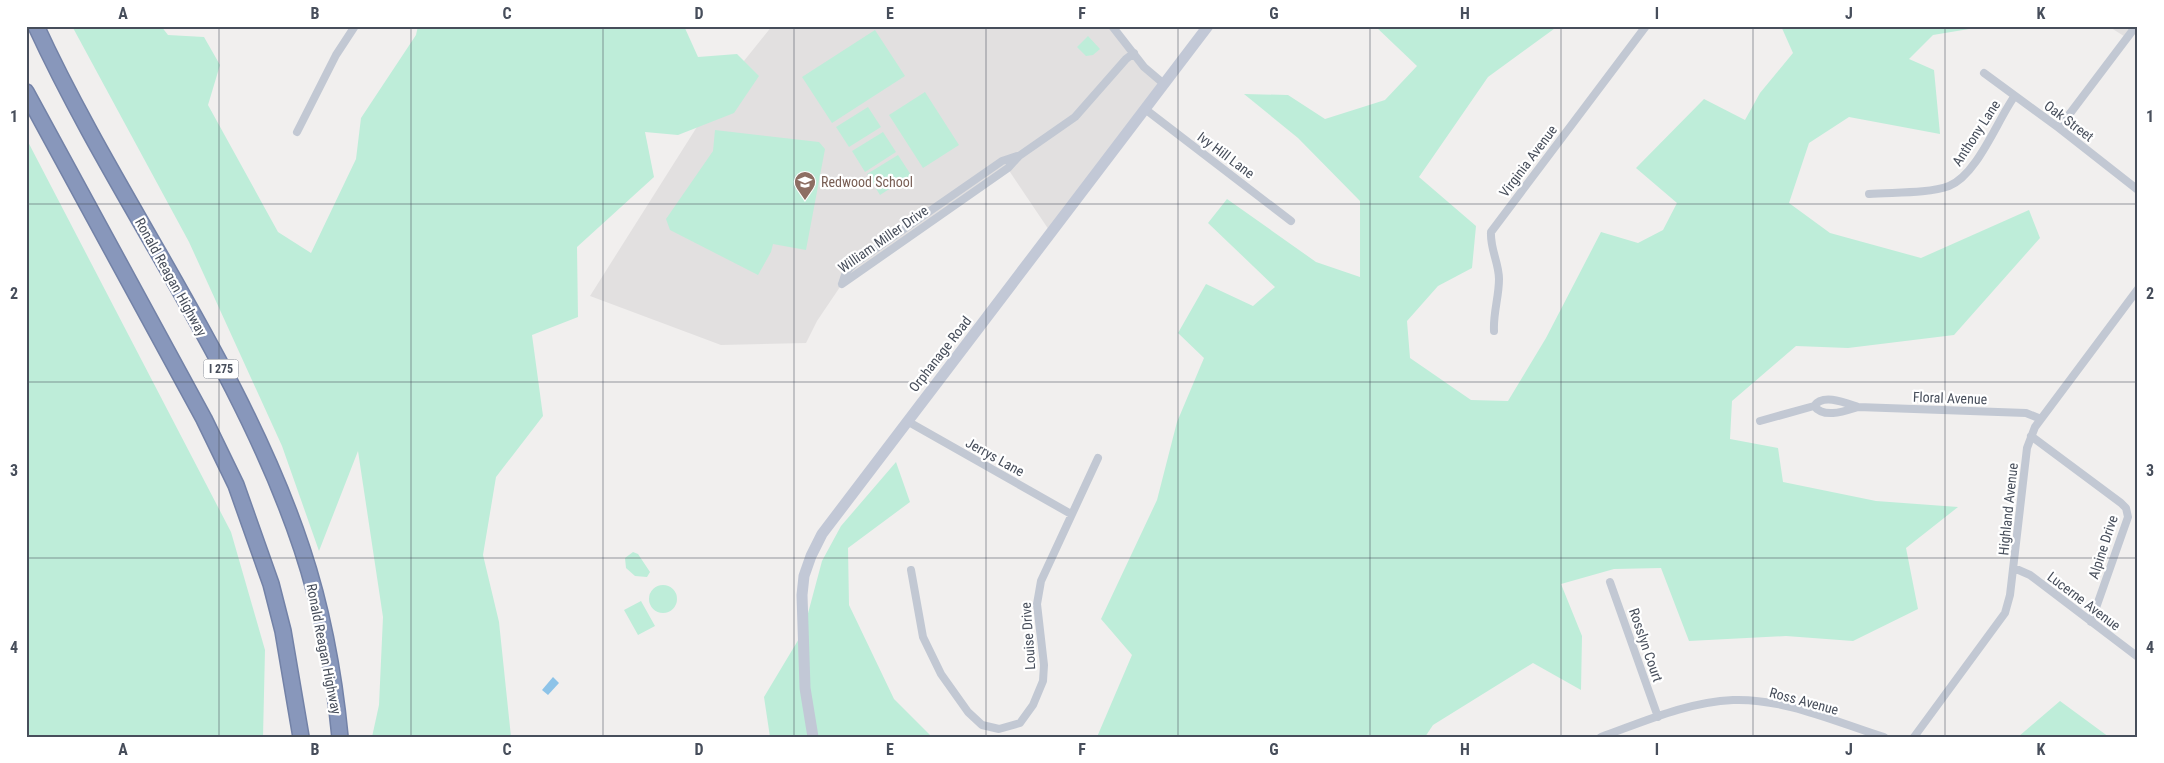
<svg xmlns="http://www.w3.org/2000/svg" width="2164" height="763" font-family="'Roboto Condensed',sans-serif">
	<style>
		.education { fill: #e2e0e0 }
		.green { fill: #beedd9 }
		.water { fill: #8dc3e8 }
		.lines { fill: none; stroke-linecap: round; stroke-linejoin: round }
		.motorway-casing { stroke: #7382a7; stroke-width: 18 }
		.minor { stroke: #c2c8d3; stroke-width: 8 }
		.secondary { stroke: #c2c8d6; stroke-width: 11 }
		.motorway { stroke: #8897bb; stroke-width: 15 }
		.grid { fill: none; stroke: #474e5b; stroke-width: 1; stroke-opacity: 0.55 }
		.labels { text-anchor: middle; stroke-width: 4.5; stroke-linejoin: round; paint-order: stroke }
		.shield { fill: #fff; stroke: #7e838c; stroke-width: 1 }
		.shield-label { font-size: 12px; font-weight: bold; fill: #474e5b }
		.street-label { font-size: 14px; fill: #474e5b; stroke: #fff }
		.education-label { font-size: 14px; fill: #785e54; stroke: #fff; text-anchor: start }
		.neatline { fill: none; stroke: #474e5b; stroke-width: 2 }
		.grid-label { font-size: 16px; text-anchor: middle; font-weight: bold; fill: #474e5b }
	</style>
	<rect width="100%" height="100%" fill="#f1efee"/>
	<path class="education" d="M 772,26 L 1112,26 L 1134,53 L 1164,84 L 1051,233 L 1008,169 L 842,284 L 817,321 L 806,343 L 721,345 L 590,296 L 719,92 Z
		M 2108,26 L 2136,26 L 2127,38 Z"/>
	<path class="green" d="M 72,26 L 161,26 L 168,35 L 204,37 L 220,65 L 208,105 L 278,232 L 311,253 L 356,159 L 361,118 L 416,35 L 418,26 L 684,26 L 698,57 L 737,54 L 759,76 L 734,113 L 678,135 L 645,132 L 654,177 L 577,247 L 578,317 L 532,335 L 543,416 L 496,477 L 483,555 L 499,622 L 511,737 L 372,737 L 379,705 L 383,617 L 358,451 L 319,551 L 282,446 L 189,242 Z
		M 1375,26 L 1558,26 L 1488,77 L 1419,177 L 1476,226 L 1472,268 L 1438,286 L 1407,321 L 1410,358 L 1471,400 L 1508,401 L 1546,338 L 1601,232 L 1638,243 L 1663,230 L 1677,203 L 1636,168 L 1704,99 L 1745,120 L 1760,93 L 1793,53 L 1781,26 L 1987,26 L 1933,35 L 1909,59 L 1934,70 L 1940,134 L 1849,117 L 1809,143 L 1789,203 L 1830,233 L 1921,258 L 2029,210 L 2040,238 L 1954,335 L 1848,348 L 1796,346 L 1732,401 L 1730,439 L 1778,448 L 1783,482 L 1876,501 L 1958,507 L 1906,548 L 1918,609 L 1853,641 L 1786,636 L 1689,641 L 1661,568 L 1614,569 L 1561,584 L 1582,636 L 1581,690 L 1533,663 L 1433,725 L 1425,737 L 1097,737 L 1132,655 L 1101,619 L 1157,500 L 1177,422 L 1204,358 L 1178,333 L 1206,284 L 1253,306 L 1275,287 L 1208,223 L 1227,199 L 1316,262 L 1360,277 L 1360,201 L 1298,138 L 1244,94 L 1288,95 L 1325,119 L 1385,100 L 1417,66 Z
		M 875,30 L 905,76 L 832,123 L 802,77 Z
		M 1088,36 L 1100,49 L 1093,55 L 1086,56 L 1077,47 Z
		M 925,92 L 959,145 L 923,168 L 889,115 Z
		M 868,107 L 881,127 L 849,147 L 836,127 Z
		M 715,130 L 819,142 L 825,149 L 806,250 L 773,244 L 771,252 L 758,275 L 670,230 L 666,219 L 713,151 Z
		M 883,132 L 896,152 L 865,172 L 852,151 Z
		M 26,138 L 231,532 L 265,650 L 263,737 L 26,737 Z
		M 898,155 L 911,175 L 880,195 L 867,174 Z
		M 896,462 L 910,502 L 848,548 L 849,605 L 894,699 L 932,737 L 770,737 L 764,697 L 803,632 L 822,561 L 841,526 Z
		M 633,552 L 638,554 L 650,572 L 647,577 L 635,576 L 626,568 L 625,558 Z
		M649 599a14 14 0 1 1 28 0a14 14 0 1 1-28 0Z
		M 641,601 L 655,626 L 638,635 L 624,610 Z
		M 2060,701 L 2109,737 L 2018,737 Z"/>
	<path class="water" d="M 553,677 L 559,683 L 548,695 L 542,690 Z"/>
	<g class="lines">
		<g class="motorway-casing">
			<path id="motorway" d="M 36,26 C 117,202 241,365 302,549 C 322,609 334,674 340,737
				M 26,92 L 204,419 L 236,485 L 271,584 L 283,631 L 301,737"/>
		</g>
		<path class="minor" d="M 1112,26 L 1144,67 L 1164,84
			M 1984,73 L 2059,128 L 2138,190
			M 1145,109 L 1291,221
			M 2059,128 L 2136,26
			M 297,132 L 336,55 L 355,26
			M 1869,194 C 1892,192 1928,194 1949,186 C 1977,175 1997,121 2014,97
			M 842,284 L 1008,168 L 1019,156 L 1075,117 L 1126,59 L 1134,53
			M 842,284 L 846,272 L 855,263 L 1002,161 L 1017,156
			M 1494,331 C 1493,313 1499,297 1499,279 C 1499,263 1490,249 1491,232 L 1646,26
			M 1858,407 C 1845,411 1824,419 1814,406 C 1823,393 1846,403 1858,407 L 2026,413 L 2041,419
			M 907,421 L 1071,514
			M 1760,421 L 1814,406
			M 2031,436 L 2121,503 L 2126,508 L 2128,517 L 2091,622
			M 2014,568 L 2030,575 L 2138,657
			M 911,570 L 923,637 L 941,674 L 968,712 L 982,725 L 999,729 L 1020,723 L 1033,705 L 1043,681 L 1044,665 L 1037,604 L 1041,581 L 1098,458
			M 1610,582 L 1658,717
			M 1601,737 C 1643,722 1687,702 1733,700 C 1784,698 1836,722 1884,737
			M 1914,737 L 2005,613 L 2010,595 L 2027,448 L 2035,427 L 2138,289"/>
		<path class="secondary" d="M 813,737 L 805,688 L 802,595 L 804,576 L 811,556 L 822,534 L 1208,26"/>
		<use href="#motorway" class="motorway"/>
	</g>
	<path class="grid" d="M 219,26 L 219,737M 411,26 L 411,737M 603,26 L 603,737M 794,26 L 794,737M 986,26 L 986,737M 1178,26 L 1178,737M 1370,26 L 1370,737M 1561,26 L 1561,737M 1753,26 L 1753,737M 1945,26 L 1945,737M 26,204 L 2138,204M 26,382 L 2138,382M 26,558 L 2138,558"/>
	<defs>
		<g id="school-pin" transform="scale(1.125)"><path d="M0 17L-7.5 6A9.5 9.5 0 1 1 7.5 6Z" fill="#8d6e63" stroke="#fff"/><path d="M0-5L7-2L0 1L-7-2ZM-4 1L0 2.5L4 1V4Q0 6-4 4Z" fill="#fff"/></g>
	</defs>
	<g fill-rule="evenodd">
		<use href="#school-pin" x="805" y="182"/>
	</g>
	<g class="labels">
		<rect class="shield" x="203.5" y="359.5" width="35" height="19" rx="4"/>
		<g class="shield-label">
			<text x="221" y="373">I 275</text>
		</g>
		<g class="street-label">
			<text transform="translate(2069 121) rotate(37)" y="5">Oak Street</text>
			<text transform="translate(1976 133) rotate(-57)" y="5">Anthony Lane</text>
			<text transform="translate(1226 155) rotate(37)" y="5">Ivy Hill Lane</text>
			<text transform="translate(1528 161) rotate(-53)" y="5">Virginia Avenue</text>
			<text transform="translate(883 239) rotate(-35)" y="5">William Miller Drive</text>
			<text transform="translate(171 277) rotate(61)" y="5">Ronald Reagan Highway</text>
			<text transform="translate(940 354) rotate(-52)" y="5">Orphanage Road</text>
			<text transform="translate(1950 398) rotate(2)" y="5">Floral Avenue</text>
			<text transform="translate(995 457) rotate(29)" y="5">Jerrys Lane</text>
			<text transform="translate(2008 509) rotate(-84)" y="5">Highland Avenue</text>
			<text transform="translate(2103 547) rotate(-72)" y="5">Alpine Drive</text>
			<text transform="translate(2084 601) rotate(37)" y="5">Lucerne Avenue</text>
			<text transform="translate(1028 636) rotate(-94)" y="5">Louise Drive</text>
			<text transform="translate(1646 645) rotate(71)" y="5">Rosslyn Court</text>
			<text transform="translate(324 649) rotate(79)" y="5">Ronald Reagan Highway</text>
			<text transform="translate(1804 701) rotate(15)" y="5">Ross Avenue</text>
		</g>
		<g class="education-label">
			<text x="821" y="187">Redwood School</text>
		</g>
	</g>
	<rect width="2164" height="763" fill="none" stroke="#ffffff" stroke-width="55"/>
	<rect x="28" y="28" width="2108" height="708" class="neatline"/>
	<g class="grid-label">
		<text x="123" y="19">A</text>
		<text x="315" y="19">B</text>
		<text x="507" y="19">C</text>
		<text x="699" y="19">D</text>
		<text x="890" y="19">E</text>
		<text x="1082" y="19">F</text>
		<text x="1274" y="19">G</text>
		<text x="1465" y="19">H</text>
		<text x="1657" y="19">I</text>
		<text x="1849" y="19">J</text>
		<text x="2041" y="19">K</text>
		<text x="14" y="122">1</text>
		<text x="2150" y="122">1</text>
		<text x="14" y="299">2</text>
		<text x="2150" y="299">2</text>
		<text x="14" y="476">3</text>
		<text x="2150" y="476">3</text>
		<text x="14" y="653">4</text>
		<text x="2150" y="653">4</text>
		<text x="123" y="755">A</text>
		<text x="315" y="755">B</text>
		<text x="507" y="755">C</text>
		<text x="699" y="755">D</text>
		<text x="890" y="755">E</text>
		<text x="1082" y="755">F</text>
		<text x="1274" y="755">G</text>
		<text x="1465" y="755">H</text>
		<text x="1657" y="755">I</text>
		<text x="1849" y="755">J</text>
		<text x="2041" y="755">K</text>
	</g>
</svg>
